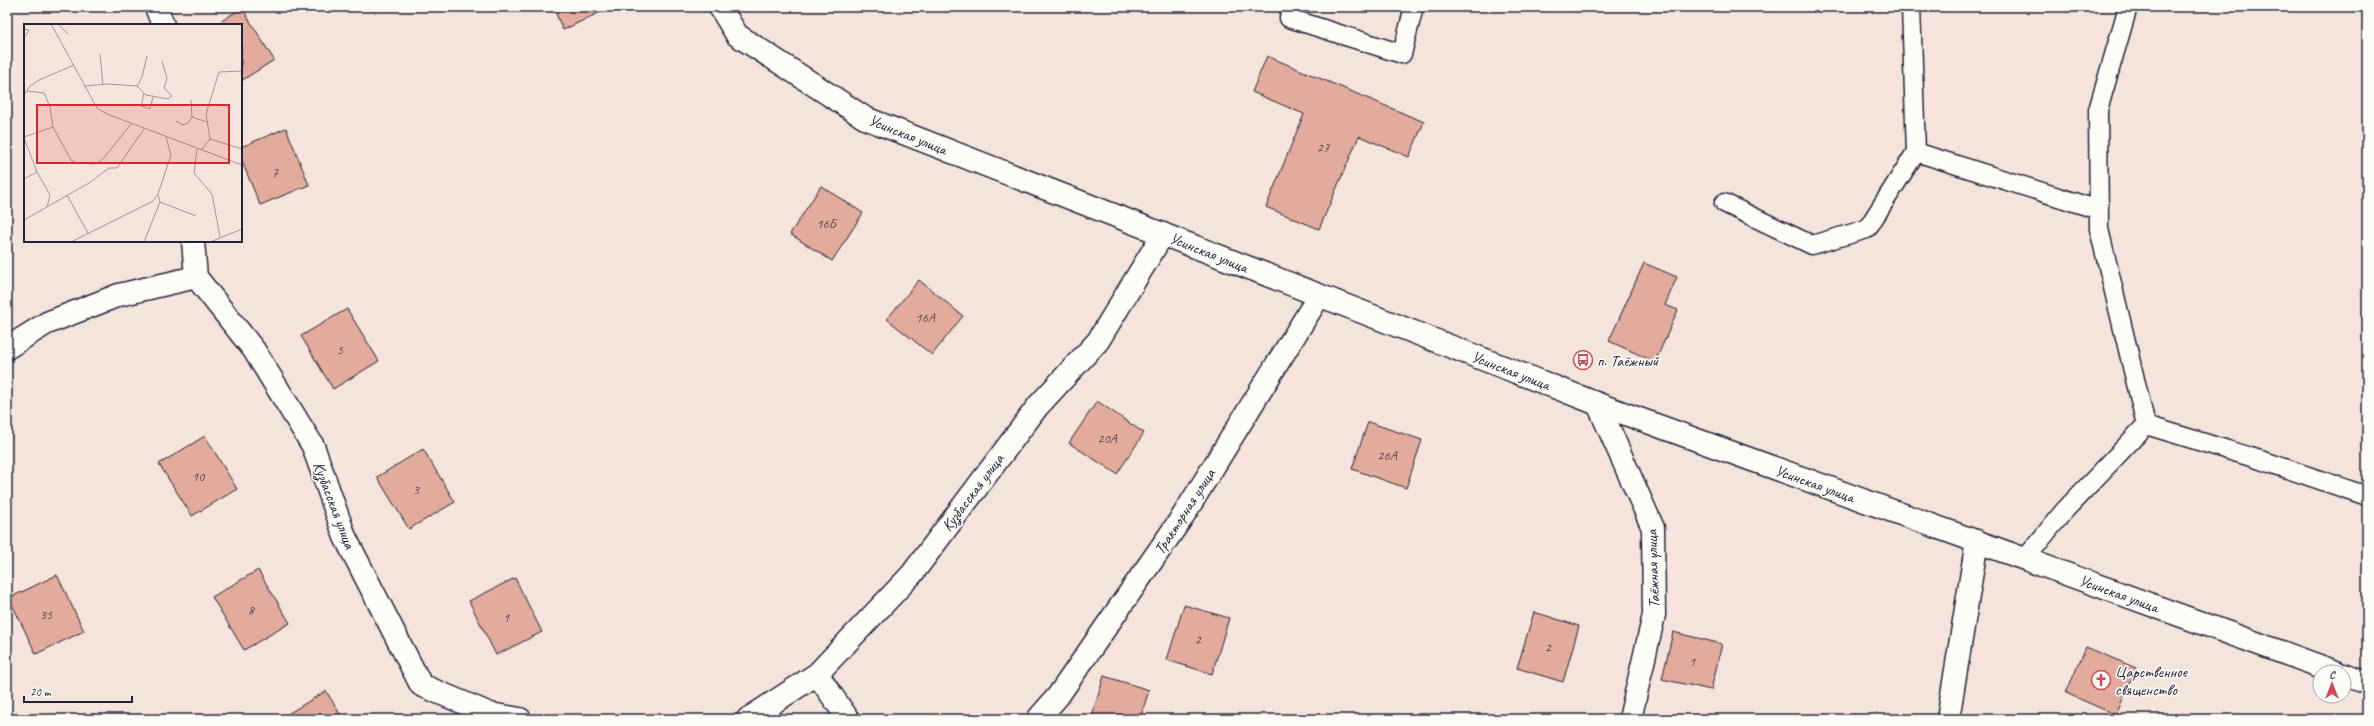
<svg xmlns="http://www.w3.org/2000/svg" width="2374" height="726" font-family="Caveat,sans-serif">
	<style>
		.building { fill: #e3ab9b; stroke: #22223b }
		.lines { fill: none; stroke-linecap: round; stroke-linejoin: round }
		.lane-casing { stroke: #22223b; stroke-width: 21 }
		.street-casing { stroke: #22223b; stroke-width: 25 }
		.secondary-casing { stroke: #22223b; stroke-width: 25 }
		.lane { stroke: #fdfcf7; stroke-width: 18 }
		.street { stroke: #fdfcf7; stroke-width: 22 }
		.secondary { stroke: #fdfcf7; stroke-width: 22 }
		.labels { text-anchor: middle; stroke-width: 3.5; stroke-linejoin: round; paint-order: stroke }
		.number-label { font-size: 14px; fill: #524453 }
		.street-label { font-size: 16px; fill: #22223b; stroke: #fdfcf7 }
		.poi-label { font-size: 16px; fill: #22223b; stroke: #fdfcf7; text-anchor: start }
		.inset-road { fill: none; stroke: #a1969b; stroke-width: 1 }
		.view { fill: #d62828; fill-opacity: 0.15; stroke: #d62828; stroke-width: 2 }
		.inset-edge { fill: none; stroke: #22223b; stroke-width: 2 }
	</style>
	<rect width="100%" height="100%" fill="#f5e4db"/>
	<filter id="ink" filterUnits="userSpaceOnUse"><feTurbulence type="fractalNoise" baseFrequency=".025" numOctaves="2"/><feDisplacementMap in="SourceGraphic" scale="8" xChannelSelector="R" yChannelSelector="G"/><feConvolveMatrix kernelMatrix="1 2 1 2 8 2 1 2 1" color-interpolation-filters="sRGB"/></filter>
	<g filter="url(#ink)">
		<path class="building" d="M 553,7 L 608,7 L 609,8 L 563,30 Z
			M 242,8 L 274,60 L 241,81 L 241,25 L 215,25 Z
			M 1267,56 L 1424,122 L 1409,157 L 1359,136 L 1319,229 L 1266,207 L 1304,114 L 1252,92 Z
			M 286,128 L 309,185 L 260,205 L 241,159 L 241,147 Z
			M 821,186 L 863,213 L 832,261 L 790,234 Z
			M 1644,263 L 1677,277 L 1665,305 L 1678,310 L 1655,362 L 1609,341 Z
			M 919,280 L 963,316 L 932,355 L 887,319 Z
			M 347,309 L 379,361 L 333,389 L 301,336 Z
			M 1097,401 L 1144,433 L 1117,474 L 1069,443 Z
			M 1368,422 L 1422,440 L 1406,488 L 1352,469 Z
			M 205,436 L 237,489 L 192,516 L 159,464 Z
			M 423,449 L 455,502 L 409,529 L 377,477 Z
			M 258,570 L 290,623 L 244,650 L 212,597 Z
			M 57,575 L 84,631 L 36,654 L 9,598 Z
			M 515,578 L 542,632 L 496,655 L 469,601 Z
			M 1184,605 L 1229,618 L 1212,674 L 1167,660 Z
			M 1534,612 L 1579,626 L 1563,682 L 1517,668 Z
			M 1673,632 L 1722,644 L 1711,690 L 1662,679 Z
			M 2086,647 L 2136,668 L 2116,715 L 2066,693 Z
			M 1104,676 L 1149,690 L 1140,719 L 1091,719 Z
			M 326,691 L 343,719 L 281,719 L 281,718 Z
			M 1506,714 L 1522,719 L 1505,719 Z"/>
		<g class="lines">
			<g class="lane-casing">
				<path id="lane" d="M 1291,7 L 1289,18 L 1402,54 L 1414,7
					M 1911,7 L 1916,152 L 2099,210
					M 2128,7 L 2098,110 L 2099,229 L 2146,425
					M 1724,203 L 1812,245 L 1867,229 L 1916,152
					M 2146,425 L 2267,462 L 2367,496
					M 2025,559 L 2064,511 L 2146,425"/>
			</g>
			<g class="street-casing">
				<path id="street" d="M 156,7 L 163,25
					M 193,241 L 196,277 L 254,350 L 313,446 L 345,537 L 421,685 L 490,714 L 520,719
					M 7,348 L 47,323 L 119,295 L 196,277
					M 1598,404 L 1653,528 L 1654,615 L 1630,719
					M 817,674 L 848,719
					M 748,719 L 817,674 L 912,574 L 1038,406 L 1098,341 L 1163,234
					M 1038,719 L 1058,696 L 1183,516 L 1319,296
					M 1948,719 L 1977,541"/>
			</g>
			<g class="secondary-casing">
				<path id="secondary" d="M 720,7 L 737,35 L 865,118 L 1598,404 L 2336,672
					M 2344,675 L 2367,683"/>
			</g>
			<use href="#lane" class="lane"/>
			<use href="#street" class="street"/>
			<use href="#secondary" class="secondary"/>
		</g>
	</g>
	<defs>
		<g id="bus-ring" transform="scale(1)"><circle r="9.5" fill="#fdfcf7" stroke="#d1495b" stroke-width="1.5"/><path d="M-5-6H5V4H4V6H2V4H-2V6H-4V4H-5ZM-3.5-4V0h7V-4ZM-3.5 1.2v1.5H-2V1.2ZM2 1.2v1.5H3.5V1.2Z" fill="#d1495b"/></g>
		<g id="church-ring" transform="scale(1)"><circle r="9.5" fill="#fdfcf7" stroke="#d1495b" stroke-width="1.5"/><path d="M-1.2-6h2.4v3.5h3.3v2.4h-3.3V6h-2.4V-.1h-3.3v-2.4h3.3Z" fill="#d1495b"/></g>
	</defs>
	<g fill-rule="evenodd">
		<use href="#bus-ring" x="1583" y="360"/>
		<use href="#church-ring" x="2101" y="680"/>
	</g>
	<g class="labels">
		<g class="number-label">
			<text x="1323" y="152">27</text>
			<text x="275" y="177">7</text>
			<text x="826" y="228">16Б</text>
			<text x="925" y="322">16А</text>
			<text x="340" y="354">5</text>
			<text x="1107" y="443">20А</text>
			<text x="1387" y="460">26А</text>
			<text x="198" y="481">10</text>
			<text x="416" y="494">3</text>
			<text x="251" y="615">8</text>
			<text x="46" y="619">35</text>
			<text x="506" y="622">1</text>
			<text x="1198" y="644">2</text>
			<text x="1548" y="652">2</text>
			<text x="1692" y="666">1</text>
		</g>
		<g class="street-label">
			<text transform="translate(908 134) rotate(22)" y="6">Усинская улица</text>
			<text transform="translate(1209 252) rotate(22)" y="6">Усинская улица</text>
			<text transform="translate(1511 370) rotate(21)" y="6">Усинская улица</text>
			<text transform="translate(1815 483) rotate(20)" y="6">Усинская улица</text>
			<text transform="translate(972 492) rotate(-53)" y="6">Кузбасская улица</text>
			<text transform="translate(335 505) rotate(69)" y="6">Кузбасская улица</text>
			<text transform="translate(1184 511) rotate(-57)" y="6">Тракторная улица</text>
			<text transform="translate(1652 569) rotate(-92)" y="6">Таёжная улица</text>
			<text transform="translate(2119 593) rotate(20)" y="6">Усинская улица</text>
		</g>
		<g class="poi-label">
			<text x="1597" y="366">п. Таёжный</text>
			<text x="2115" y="677">Царственное<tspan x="2115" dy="18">священство</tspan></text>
		</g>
	</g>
	<g transform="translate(24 24)">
		<rect width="218" height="218" fill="#f5e4db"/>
		<path class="inset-road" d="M 27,0 L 73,84 L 83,90 L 218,141M 34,0 L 44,10M 0,5 L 5,6 L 0,14M 76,30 L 79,61M 60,62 L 84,60 L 113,62 L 122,71 L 144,75 L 148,72 L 140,64 L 143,54 L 138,37M 113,62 L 118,53 L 123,32M 3,67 L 20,69 L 26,83 L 29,103 L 47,136 L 53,139 L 71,140 L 79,135 L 107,100M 120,69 L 117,82 L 126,85 L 129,73M 0,71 L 6,62 L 15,56 L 50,41M 167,76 L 168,93 L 183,98M 152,97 L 159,101 L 164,99 L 168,93M 0,113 L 29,103M 0,114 L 13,148 L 26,171 L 23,183M 186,115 L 182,90 L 195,48 L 218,47M 186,115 L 218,125M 173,125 L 170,149 L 188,170 L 196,213M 177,126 L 186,115M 0,155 L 13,148M 43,171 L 64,209M 136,178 L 172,192M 0,196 L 65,159 L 85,144 L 93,144 L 120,105M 47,218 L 129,177 L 134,170 L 147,131 L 142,113M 120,218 L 136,178 L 134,170M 186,218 L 218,205"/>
		<path class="view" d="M 13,81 L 205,81 L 205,139 L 13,139 Z"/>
		<rect width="218" height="218" class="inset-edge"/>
	</g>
	<rect width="2374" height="726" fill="none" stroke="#fdfcf7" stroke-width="24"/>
	<rect x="12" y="12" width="2350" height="702" fill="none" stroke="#22223b" stroke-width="1.5" filter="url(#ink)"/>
	<g transform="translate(2332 684)"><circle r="19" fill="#fdfcf7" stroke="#a5a5ac"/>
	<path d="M0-3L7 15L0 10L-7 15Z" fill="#d1495b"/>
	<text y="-6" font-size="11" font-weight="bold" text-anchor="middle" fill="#22223b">С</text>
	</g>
	<path d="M24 696v6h108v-6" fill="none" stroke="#22223b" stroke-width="2"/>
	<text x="30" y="696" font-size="12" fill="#22223b" stroke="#fdfcf7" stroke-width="3" paint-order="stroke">20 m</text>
</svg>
